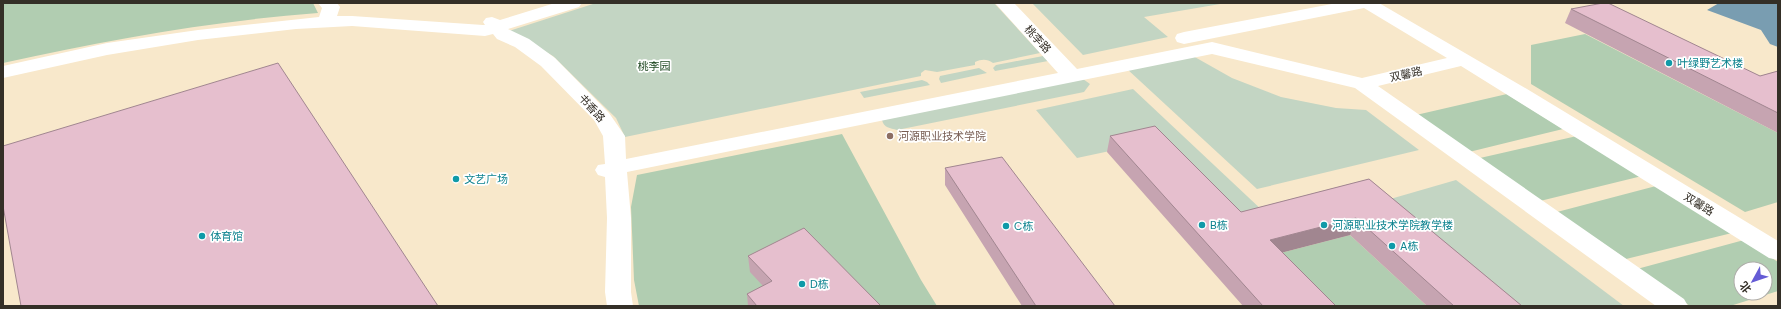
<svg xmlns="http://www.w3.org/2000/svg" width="1781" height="309" font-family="Poppins,'Noto Sans SC',sans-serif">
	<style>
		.built { fill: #f8e8cb; fill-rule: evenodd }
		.green { fill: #c3d5c3 }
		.forest { fill: #b1cdb1; fill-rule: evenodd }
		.water { fill: #799db1 }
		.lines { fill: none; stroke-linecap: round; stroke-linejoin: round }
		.minor { fill: #fff; fill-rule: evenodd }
		.wall { fill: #c6a4b1 }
		.shaded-wall { fill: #a18690 }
		.building { fill: #e6bfce; stroke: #a18690 }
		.culture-dot { fill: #0f9aa8; stroke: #fff; stroke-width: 1.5 }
		.education-dot { fill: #8d6e63; stroke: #fff; stroke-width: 1.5 }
		.labels { text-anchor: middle; stroke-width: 3.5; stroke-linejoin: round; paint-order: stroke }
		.street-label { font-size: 11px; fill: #342f27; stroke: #fff }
		.culture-label { font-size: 11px; fill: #0d838f; stroke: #fff; text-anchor: start }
		.park-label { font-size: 11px; fill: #1f4822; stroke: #fff }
		.education-label { font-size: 11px; fill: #785e54; stroke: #fff; text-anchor: start }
	</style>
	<rect width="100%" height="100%" fill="#fef4e2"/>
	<path class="built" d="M 3,3 L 1778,3 L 1778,306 L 3,306 ZM 1741,269 L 1765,269 L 1765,293 L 1741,293 Z"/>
	<path class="green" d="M 596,3 L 994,3 L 1040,53 L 993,63 C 987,59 982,59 975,62 L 975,65 L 937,72 L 925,70 L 921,73 L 921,76 L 625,137 L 616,118 L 553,56 L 509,31 Z
		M 1032,3 L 1226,3 L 1144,17 L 1168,37 L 1083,55 Z
		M 1043,56 L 1048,61 L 995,71 L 993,68 L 996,65 Z
		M 1193,56 L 1232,78 L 1281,97 L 1336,108 L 1366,110 L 1419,150 L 1257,189 L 1127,69 Z
		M 979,68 L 987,73 L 941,83 L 939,79 L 940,76 Z
		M 1083,79 L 1090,84 L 1084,92 L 897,130 C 890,128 884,128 882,120 Z
		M 922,80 L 927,82 L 930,85 L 864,98 L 860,92 Z
		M 1133,89 L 1264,212 L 1229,221 L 1152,142 L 1077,158 L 1036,110 Z
		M 1456,180 L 1624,306 L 1492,306 L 1373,204 Z"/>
	<path class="forest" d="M 3,3 L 313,3 L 318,13 C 212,21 107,40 3,63 Z
		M 1585,34 L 1778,133 L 1778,202 L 1745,212 L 1531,84 L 1531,45 Z
		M 1507,94 L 1563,129 L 1469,152 L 1416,115 Z
		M 842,134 L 921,280 L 937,306 L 865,306 L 773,298 L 757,306 L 639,306 L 634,280 L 631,207 L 637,175 Z
		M 1577,136 L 1642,176 L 1540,201 L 1480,158 Z
		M 1656,186 L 1732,233 L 1626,259 L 1557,212 Z
		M 1350,235 L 1427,306 L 1312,306 L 1265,257 Z
		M 1744,240 L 1778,262 L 1778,291 L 1730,306 L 1690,306 L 1637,269 ZM 1741,269 L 1765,269 L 1765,293 L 1741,293 Z"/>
	<path class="water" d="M 1719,3 L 1778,3 L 1778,47 L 1770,44 L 1761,30 L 1707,10 Z"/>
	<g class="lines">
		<path class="minor" d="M 318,3 L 337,3 L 340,7 L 337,16 L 352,16 L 483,25 L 485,25 L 483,22 L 486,18 L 492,17 L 500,20 L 555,3 L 582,3 L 579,7 L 508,29 L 529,39 L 555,58 L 609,113 L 625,136 L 626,159 L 1058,73 L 995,3 L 1014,3 L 1077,69 L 1212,42 L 1362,78 L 1447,58 L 1364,8 L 1184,44 L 1177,42 L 1175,38 L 1177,34 L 1184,32 L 1337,3 L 1379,3 L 1527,89 L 1778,241 L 1778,260 L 1769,258 L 1461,66 L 1378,86 L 1684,299 L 1688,306 L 1656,306 L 1355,88 L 1212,54 L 627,172 L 631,218 L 631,292 L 633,306 L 607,306 L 605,292 L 607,218 L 605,177 L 598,175 L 595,170 L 598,165 L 605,164 L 603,136 L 594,120 L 541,66 L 515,47 L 497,39 L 493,34 L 485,36 L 352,26 L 296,29 L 198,40 L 107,55 L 3,78 L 3,66 L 107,43 L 198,30 L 319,17 L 322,8 Z"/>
	</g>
	<path class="wall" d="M 1571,9 L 1760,76 L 1778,71 L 1778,133 L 1565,23 Z
		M 1110,136 L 1241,212 L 1369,179 L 1522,306 L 1427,306 L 1350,235 L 1282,252 L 1336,306 L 1243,306 L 1107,152 Z
		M 945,168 L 1115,306 L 1022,306 L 945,185 Z
		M 748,256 L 881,306 L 748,306 L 747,294 L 763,286 L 750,272 Z"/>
	<path class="shaded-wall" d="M 1356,218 L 1350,235 L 1265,257 L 1270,240 Z"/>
	<path class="building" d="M 1603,3 L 1608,3 L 1760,76 L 1778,71 L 1778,113 L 1571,9 Z
		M 278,63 L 438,306 L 21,306 L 3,206 L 3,146 Z
		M 1155,126 L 1241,212 L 1369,179 L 1522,306 L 1454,306 L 1356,218 L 1270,240 L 1336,306 L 1263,306 L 1110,136 Z
		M 1002,157 L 1115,306 L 1036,306 L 945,168 Z
		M 804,228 L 881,306 L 757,306 L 747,294 L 772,281 L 748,256 Z"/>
	<g class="culture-dot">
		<circle cx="1669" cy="63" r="4"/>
		<circle cx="456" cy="179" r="4"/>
		<circle cx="1202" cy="225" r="4"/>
		<circle cx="1324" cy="225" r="4"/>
		<circle cx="1006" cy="226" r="4"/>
		<circle cx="202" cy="236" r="4"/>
		<circle cx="1392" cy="246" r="4"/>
		<circle cx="802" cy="284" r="4"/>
	</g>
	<circle class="education-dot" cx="890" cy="136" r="4"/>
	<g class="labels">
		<g class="street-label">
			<text transform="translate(1038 39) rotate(47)" y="4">桃李路</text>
			<text transform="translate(1406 74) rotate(-13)" y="4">双馨路</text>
			<text transform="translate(592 108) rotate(48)" y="4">书香路</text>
			<text transform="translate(1699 204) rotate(32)" y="4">双馨路</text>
		</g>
		<g class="culture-label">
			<text x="1677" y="67">叶绿野艺术楼</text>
			<text x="464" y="183">文艺广场</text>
			<text x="1210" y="229">B栋</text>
			<text x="1332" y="229">河源职业技术学院教学楼</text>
			<text x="1014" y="230">C栋</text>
			<text x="210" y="240">体育馆</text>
			<text x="1400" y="250">A栋</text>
			<text x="810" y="288">D栋</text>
		</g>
		<g class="park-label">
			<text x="654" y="70">桃李园</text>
		</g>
		<g class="education-label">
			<text x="898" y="140">河源职业技术学院</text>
		</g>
	</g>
	<rect width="1781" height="309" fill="none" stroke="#342f27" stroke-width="8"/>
	<g transform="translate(1753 281) rotate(230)"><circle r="19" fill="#ffffff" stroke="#aeaca9"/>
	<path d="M0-3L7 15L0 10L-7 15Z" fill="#645bd5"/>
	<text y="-6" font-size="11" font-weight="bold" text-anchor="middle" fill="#342f27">北</text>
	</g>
</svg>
